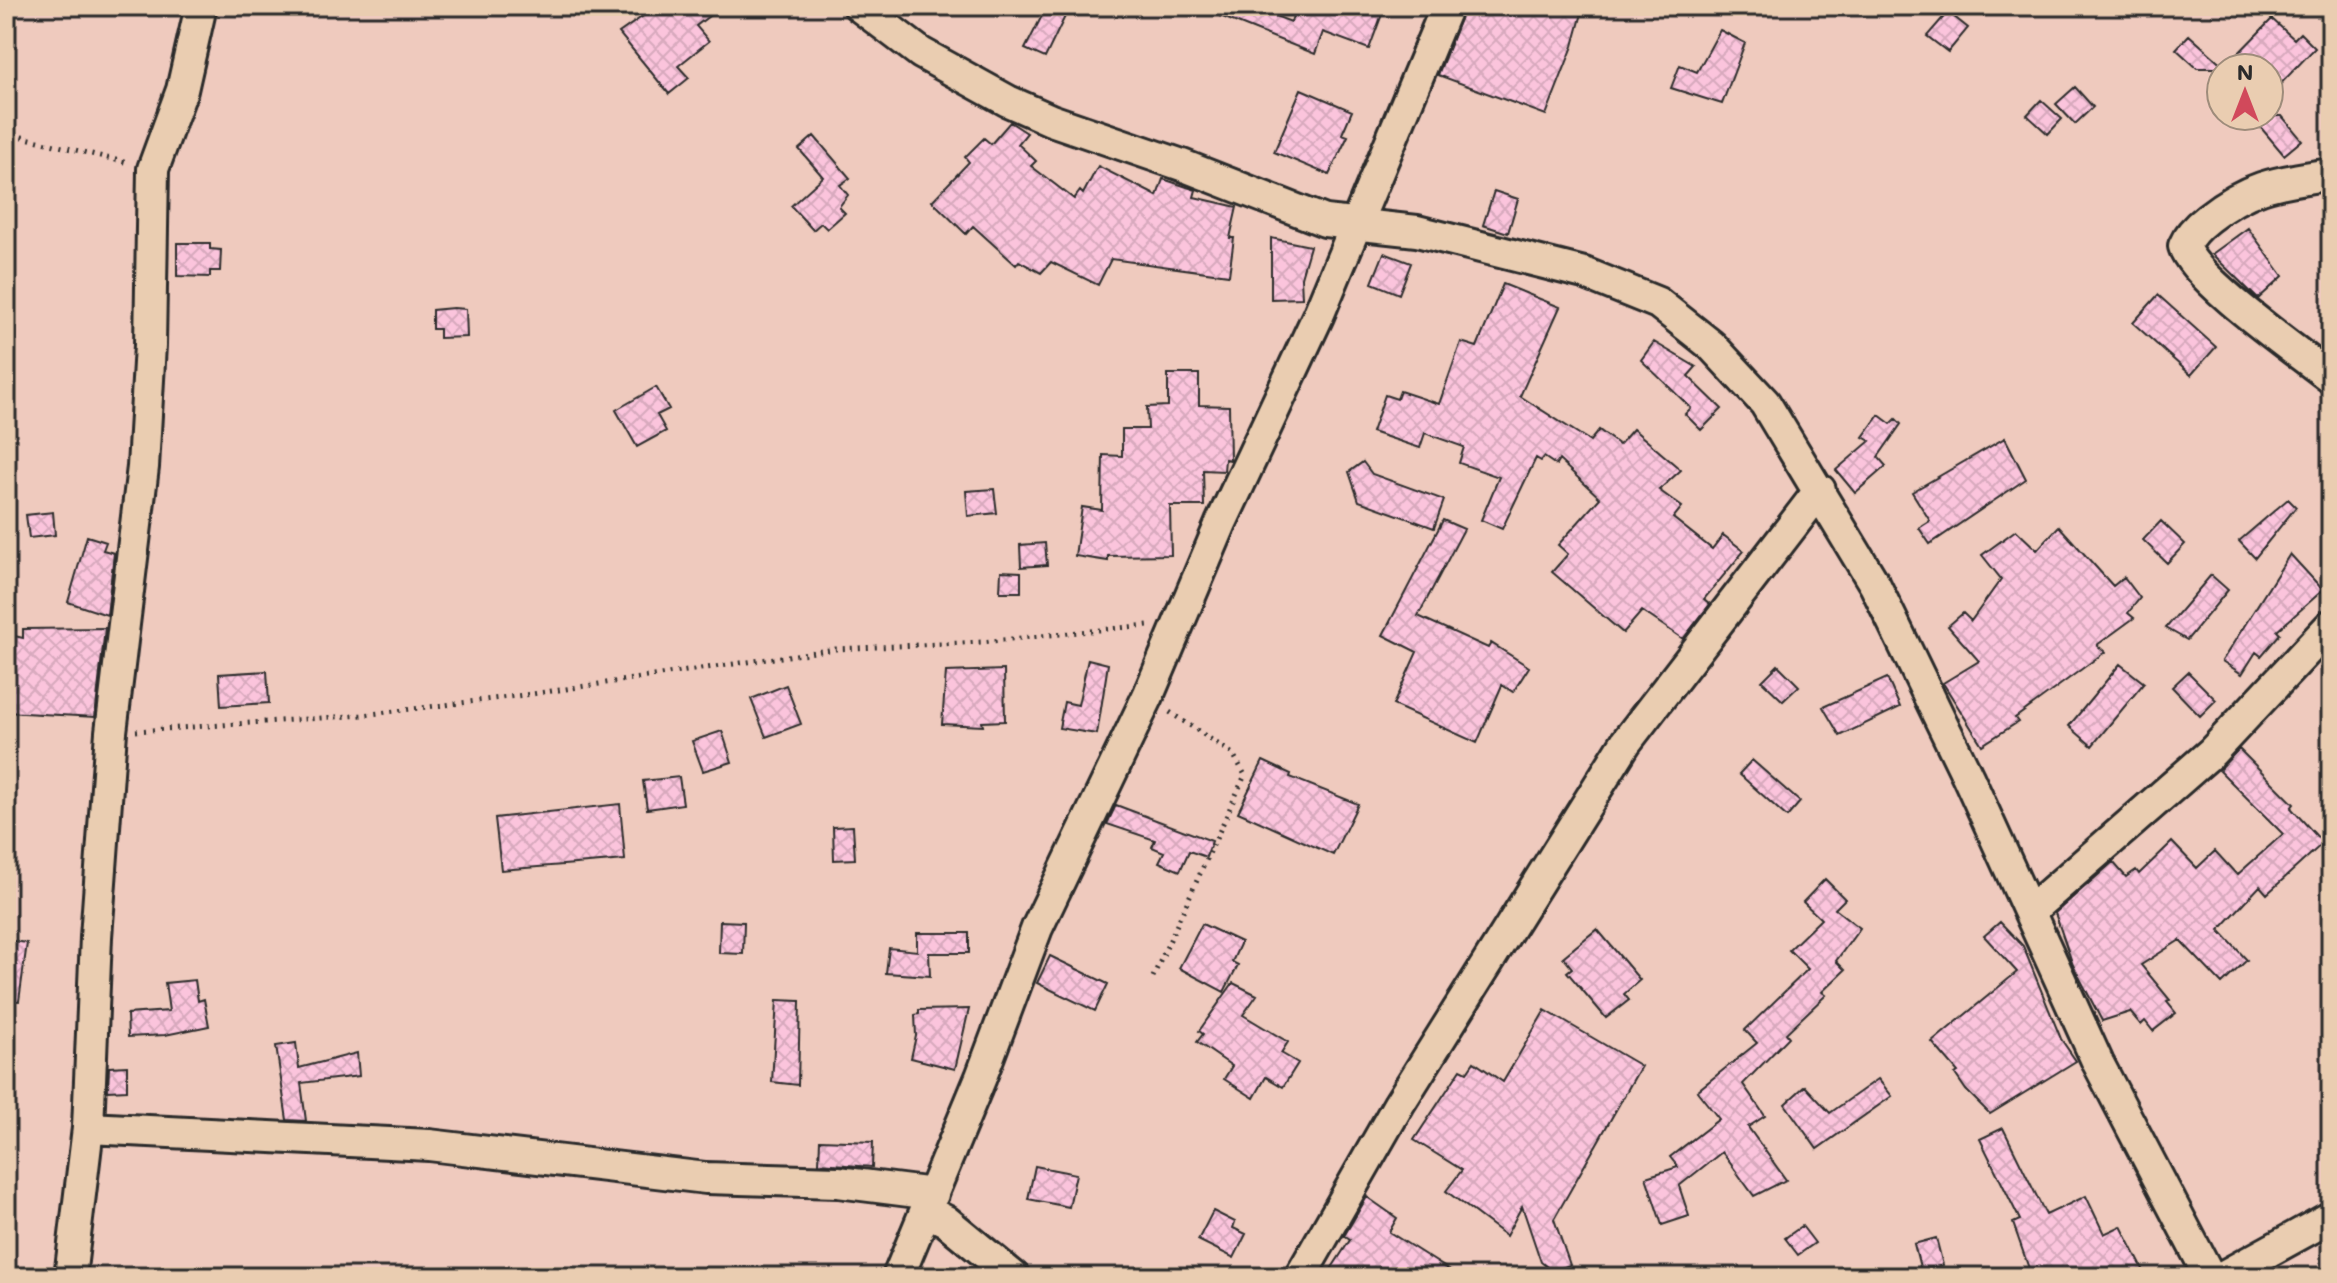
<svg xmlns="http://www.w3.org/2000/svg" width="2337" height="1283" font-family="Mali,sans-serif">
	<style>
		.building { fill: url(#building-cross-hatch); stroke: #2b2b2b; stroke-width: 2 }
		.lines { fill: none; stroke-linecap: round; stroke-linejoin: round }
		.minor-casing { stroke: #2b2b2b; stroke-width: 36 }
		.path { stroke: #2b2b2b; stroke-width: 5; stroke-dasharray: 2 6; stroke-linecap: butt }
		.minor { stroke: #eacdb1; stroke-width: 30 }
	</style>
	<defs>
		<pattern id="building-cross-hatch" width="8" height="8" patternUnits="userSpaceOnUse" patternTransform="scale(2)"><rect width="8" height="8" fill="#fbc4dc"/><path d="M0 0l8 8M0 8l8-8" fill="none" stroke="#d7a9bd"/></pattern>
	</defs>
	<rect width="100%" height="100%" fill="#efcabe"/>
	<filter id="ink" filterUnits="userSpaceOnUse"><feTurbulence type="fractalNoise" baseFrequency=".0125" numOctaves="2"/><feDisplacementMap in="SourceGraphic" scale="16" xChannelSelector="R" yChannelSelector="G"/><feConvolveMatrix kernelMatrix="1 2 1 2 8 2 1 2 1" color-interpolation-filters="sRGB"/></filter>
	<g filter="url(#ink)">
		<path class="building" d="M 635,6 L 722,6 L 696,26 L 709,41 L 678,66 L 689,78 L 669,94 L 619,33 L 643,16 Z
			M 1047,6 L 1070,6 L 1045,58 L 1025,49 Z
			M 1195,6 L 1249,6 L 1291,22 L 1296,6 L 1385,6 L 1369,49 L 1323,32 L 1315,54 Z
			M 1465,6 L 1584,6 L 1573,46 L 1546,115 L 1438,75 Z
			M 1948,12 L 1968,28 L 1948,52 L 1927,36 Z
			M 2272,19 L 2294,39 L 2300,33 L 2315,48 L 2269,96 L 2269,68 L 2197,68 L 2176,49 L 2189,35 L 2225,67 Z
			M 1720,30 L 1745,43 L 1722,104 L 1671,88 L 1680,65 L 1697,72 Z
			M 2075,87 L 2093,107 L 2075,124 L 2056,104 Z
			M 1301,89 L 1352,111 L 1342,134 L 1348,136 L 1329,175 L 1274,152 Z
			M 2041,100 L 2062,119 L 2048,134 L 2027,115 Z
			M 2251,116 L 2282,116 L 2302,140 L 2284,155 Z
			M 1010,122 L 1027,133 L 1018,144 L 1036,161 L 1031,166 L 1074,199 L 1080,191 L 1083,194 L 1098,166 L 1157,196 L 1163,179 L 1196,190 L 1194,197 L 1237,207 L 1230,238 L 1234,238 L 1229,275 L 1111,259 L 1098,285 L 1051,262 L 1041,273 L 1019,261 L 1016,265 L 973,226 L 966,234 L 932,201 L 969,162 L 965,157 L 984,138 L 991,144 Z
			M 814,136 L 850,178 L 840,185 L 848,195 L 839,207 L 845,213 L 827,229 L 821,223 L 813,230 L 791,206 L 823,177 L 799,149 Z
			M 1494,191 L 1518,199 L 1508,233 L 1483,225 Z
			M 2248,228 L 2283,276 L 2258,299 L 2212,254 Z
			M 1271,238 L 1310,246 L 1301,277 L 1302,298 L 1271,299 Z
			M 177,243 L 210,243 L 210,249 L 221,250 L 220,271 L 210,271 L 210,277 L 177,276 Z
			M 1384,253 L 1411,263 L 1399,294 L 1372,283 Z
			M 1503,284 L 1560,307 L 1520,396 L 1590,441 L 1599,430 L 1619,445 L 1633,429 L 1681,470 L 1659,490 L 1682,507 L 1673,518 L 1712,549 L 1723,535 L 1744,551 L 1704,599 L 1710,604 L 1683,639 L 1642,611 L 1623,633 L 1552,572 L 1568,554 L 1558,545 L 1600,498 L 1559,460 L 1556,465 L 1544,457 L 1541,461 L 1536,458 L 1502,529 L 1481,520 L 1499,477 L 1459,463 L 1464,447 L 1425,433 L 1420,448 L 1372,432 L 1385,395 L 1397,399 L 1400,391 L 1439,404 L 1461,342 L 1477,347 Z
			M 2158,295 L 2216,347 L 2191,375 L 2133,323 Z
			M 453,308 L 466,309 L 467,337 L 439,338 L 439,329 L 432,329 L 432,310 Z
			M 1654,342 L 1696,367 L 1688,376 L 1722,409 L 1701,430 L 1685,414 L 1691,408 L 1641,360 Z
			M 1168,374 L 1199,374 L 1199,405 L 1229,406 L 1230,460 L 1225,459 L 1224,471 L 1203,470 L 1204,506 L 1170,506 L 1171,555 L 1108,556 L 1108,561 L 1075,556 L 1082,507 L 1102,510 L 1103,455 L 1122,456 L 1122,429 L 1148,429 L 1147,407 L 1168,406 Z
			M 656,387 L 669,409 L 657,415 L 666,431 L 637,447 L 616,410 Z
			M 1879,415 L 1891,424 L 1896,419 L 1901,424 L 1878,457 L 1886,466 L 1855,493 L 1836,470 L 1870,441 L 1863,437 Z
			M 2005,438 L 2026,479 L 1930,544 L 1919,528 L 1930,521 L 1912,492 Z
			M 1363,462 L 1372,474 L 1444,500 L 1434,528 L 1359,501 L 1349,472 Z
			M 994,489 L 997,513 L 968,516 L 966,491 Z
			M 2288,499 L 2296,507 L 2255,558 L 2239,541 Z
			M 53,512 L 55,535 L 29,538 L 26,515 Z
			M 1443,520 L 1464,529 L 1418,616 L 1488,648 L 1491,643 L 1529,667 L 1513,692 L 1502,685 L 1477,743 L 1393,705 L 1417,652 L 1383,635 Z
			M 2161,521 L 2185,544 L 2167,563 L 2143,540 Z
			M 2059,526 L 2113,586 L 2124,577 L 2140,598 L 2128,613 L 2134,618 L 2097,645 L 2105,652 L 2015,718 L 2018,722 L 1982,745 L 1943,683 L 1979,661 L 1948,626 L 1963,613 L 1971,621 L 2001,579 L 1982,555 L 2016,530 L 2037,550 Z
			M 87,536 L 106,542 L 103,550 L 114,553 L 107,615 L 68,602 Z
			M 1045,543 L 1047,565 L 1021,567 L 1020,545 Z
			M 2290,554 L 2323,590 L 2277,631 L 2280,634 L 2261,656 L 2256,652 L 2242,674 L 2222,661 Z
			M 1001,571 L 1021,572 L 1021,592 L 1000,592 Z
			M 2211,575 L 2228,590 L 2187,640 L 2166,628 Z
			M 105,628 L 95,717 L 6,712 L 6,634 L 23,638 L 23,629 Z
			M 1088,659 L 1108,664 L 1097,734 L 1059,728 L 1064,702 L 1078,705 Z
			M 2120,664 L 2144,683 L 2092,746 L 2069,726 Z
			M 1778,665 L 1799,686 L 1783,701 L 1762,681 Z
			M 1004,670 L 1005,721 L 982,722 L 983,726 L 942,724 L 946,672 Z
			M 267,671 L 269,703 L 221,706 L 219,674 Z
			M 2188,672 L 2216,700 L 2200,716 L 2172,687 Z
			M 1887,678 L 1900,707 L 1840,736 L 1823,707 Z
			M 786,685 L 801,724 L 766,737 L 751,699 Z
			M 722,731 L 732,762 L 703,771 L 692,741 Z
			M 2239,749 L 2294,804 L 2291,808 L 2323,843 L 2267,894 L 2260,886 L 2219,930 L 2247,960 L 2222,984 L 2180,940 L 2141,965 L 2170,1000 L 2167,1002 L 2176,1013 L 2153,1031 L 2145,1021 L 2141,1025 L 2130,1012 L 2102,1021 L 2073,965 L 2055,913 L 2113,862 L 2126,877 L 2136,870 L 2139,874 L 2172,842 L 2197,868 L 2215,851 L 2237,875 L 2283,834 L 2219,770 Z
			M 1752,760 L 1800,802 L 1787,817 L 1739,774 Z
			M 1263,761 L 1291,774 L 1290,777 L 1358,804 L 1333,855 L 1238,812 Z
			M 679,777 L 683,804 L 647,809 L 643,781 Z
			M 620,804 L 625,860 L 501,870 L 495,818 Z
			M 1116,805 L 1212,841 L 1206,857 L 1189,851 L 1180,871 L 1159,862 L 1164,852 L 1152,847 L 1155,840 L 1107,824 Z
			M 853,826 L 855,859 L 834,860 L 833,827 Z
			M 1825,879 L 1845,899 L 1835,909 L 1860,928 L 1836,961 L 1845,970 L 1822,992 L 1826,995 L 1786,1033 L 1789,1037 L 1743,1084 L 1765,1116 L 1748,1127 L 1786,1180 L 1754,1196 L 1722,1152 L 1679,1186 L 1689,1216 L 1662,1225 L 1646,1177 L 1678,1167 L 1670,1157 L 1719,1119 L 1697,1091 L 1757,1043 L 1745,1030 L 1808,969 L 1789,950 L 1821,919 L 1803,902 Z
			M 720,921 L 744,922 L 743,954 L 719,953 Z
			M 2000,922 L 2023,946 L 2061,1039 L 2076,1061 L 1990,1114 L 1966,1090 L 1955,1074 L 1958,1072 L 1932,1042 L 2017,972 L 1984,936 Z
			M 1202,924 L 1241,942 L 1232,962 L 1238,965 L 1224,992 L 1179,968 Z
			M 1597,929 L 1640,980 L 1624,994 L 1629,1000 L 1606,1018 L 1567,972 L 1572,968 L 1563,957 Z
			M 917,933 L 969,933 L 969,953 L 929,953 L 930,976 L 886,973 L 889,948 L 917,951 Z
			M 6,940 L 27,943 L 19,1001 L 6,1000 Z
			M 1050,956 L 1108,984 L 1095,1011 L 1037,983 Z
			M 195,980 L 198,1001 L 204,999 L 209,1026 L 165,1035 L 128,1037 L 127,1014 L 169,1011 L 165,983 Z
			M 1233,983 L 1257,995 L 1243,1015 L 1288,1042 L 1281,1053 L 1298,1063 L 1283,1087 L 1266,1077 L 1254,1098 L 1224,1079 L 1232,1066 L 1197,1042 L 1203,1034 L 1199,1031 Z
			M 777,1000 L 800,1001 L 798,1085 L 772,1082 Z
			M 969,1009 L 955,1069 L 911,1058 L 916,1036 L 915,1015 L 919,1014 L 919,1010 Z
			M 1545,1010 L 1641,1066 L 1554,1219 L 1570,1265 L 1552,1271 L 1541,1262 L 1522,1206 L 1506,1236 L 1446,1191 L 1462,1170 L 1414,1140 L 1461,1069 L 1467,1072 L 1474,1062 L 1503,1082 Z
			M 296,1043 L 299,1068 L 357,1053 L 359,1076 L 301,1083 L 306,1121 L 287,1120 L 276,1046 Z
			M 127,1066 L 127,1090 L 108,1091 L 109,1067 Z
			M 1878,1079 L 1892,1096 L 1817,1149 L 1785,1104 L 1805,1086 L 1830,1113 Z
			M 2003,1128 L 2046,1215 L 2086,1196 L 2104,1234 L 2121,1226 L 2147,1277 L 2032,1277 L 2013,1223 L 2020,1220 L 1980,1139 Z
			M 820,1140 L 873,1142 L 872,1167 L 819,1163 Z
			M 1035,1166 L 1076,1174 L 1069,1207 L 1028,1199 Z
			M 1367,1197 L 1397,1218 L 1389,1232 L 1460,1277 L 1326,1277 L 1350,1240 L 1344,1236 Z
			M 1213,1211 L 1235,1222 L 1233,1228 L 1246,1234 L 1234,1258 L 1198,1240 Z
			M 1802,1226 L 1815,1243 L 1798,1255 L 1785,1238 Z
			M 1936,1238 L 1943,1265 L 1921,1271 L 1914,1244 Z"/>
		<g class="lines">
			<g class="minor-casing">
				<path id="minor" d="M 859,6 L 921,53 L 1008,101 L 1051,120 L 1182,165 L 1325,221 L 1417,231 L 1584,273 L 1658,303 L 1711,345 L 1765,403 L 1875,585 L 1968,777 L 2098,1063 L 2210,1277
					M 2331,174 C 2280,182 2251,184 2208,218 C 2199,225 2188,236 2184,246 C 2193,279 2301,354 2331,378
					M 2030,911 L 2212,752 L 2331,625
					M 88,1128 L 429,1145 L 706,1178 L 838,1182 L 933,1194
					M 926,1211 L 946,1221 L 1014,1277
					M 70,1277 L 88,1128 L 96,937 L 111,732 L 143,467 L 150,345 L 153,169 L 182,90 L 201,6
					M 898,1277 L 981,1077 L 1037,928 L 1148,696 L 1221,523 L 1318,316 L 1447,6
					M 1300,1277 L 1399,1104 L 1626,742 L 1820,490
					M 2222,1277 L 2331,1217"/>
			</g>
			<path class="path" d="M 6,133 L 128,163
				M 136,731 L 364,715 L 532,694 L 835,649 L 982,642 L 1148,625
				M 1153,977 L 1245,775 L 1233,754 L 1168,711"/>
			<use href="#minor" class="minor"/>
		</g>
	</g>
	<rect width="2337" height="1283" fill="none" stroke="#eacdb1" stroke-width="32"/>
	<rect x="16" y="16" width="2305" height="1251" fill="none" stroke="#2b2b2b" stroke-width="3" filter="url(#ink)"/>
	<g transform="translate(2245 92)"><circle r="38" fill="#eacdb1" stroke="#9e8c7b" stroke-width="2"/>
	<path d="M0-6L14 30L0 20L-14 30Z" fill="#d1495b"/>
	<text y="-12" font-size="22" font-weight="bold" text-anchor="middle" fill="#2b2b2b">N</text>
	</g>
</svg>
